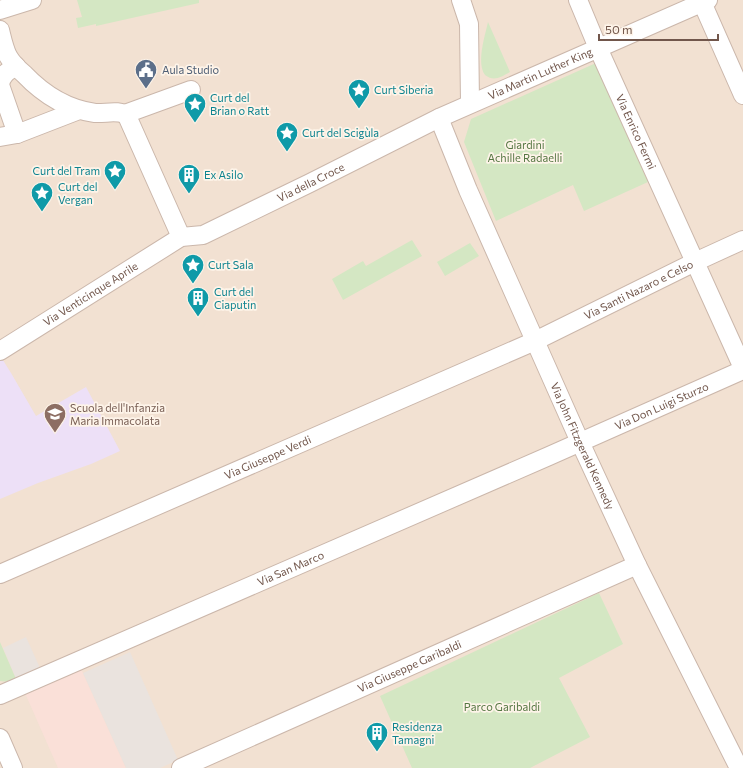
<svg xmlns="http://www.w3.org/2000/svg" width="743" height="768" font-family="Commissioner,sans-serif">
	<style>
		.residential { fill: #f2e1d2 }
		.commercial { fill: #fae0d8 }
		.industrial { fill: #eae3de }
		.education { fill: #ede0f7 }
		.green { fill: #d4e7c3 }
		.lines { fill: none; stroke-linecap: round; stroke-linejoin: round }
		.minor-casing { stroke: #cbb7ab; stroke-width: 20 }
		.minor { stroke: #fff; stroke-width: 18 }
		.labels { text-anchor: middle; stroke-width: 3.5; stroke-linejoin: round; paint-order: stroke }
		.service-label { font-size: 11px; fill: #4e5e75; stroke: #fef4e9; text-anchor: start }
		.street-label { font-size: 11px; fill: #71564b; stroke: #fef4e9 }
		.culture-label { font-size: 11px; fill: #0d838f; stroke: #fef4e9; text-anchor: start }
		.park-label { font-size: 11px; fill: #567743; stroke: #fef4e9 }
		.education-label { font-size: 11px; fill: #785e54; stroke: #fef4e9; text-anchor: start }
	</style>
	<rect width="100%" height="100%" fill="#fbf0e4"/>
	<path class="residential" d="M 0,0 L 743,0 L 743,768 L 0,768 Z"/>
	<path class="commercial" d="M 81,669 L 83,673 L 126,768 L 58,768 L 25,693 Z"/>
	<path class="industrial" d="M 26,637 L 40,668 L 16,679 L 3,648 Z
		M 130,652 L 178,760 L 160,768 L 126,768 L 83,673 Z"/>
	<path class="education" d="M 0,357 L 1,357 L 11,373 L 36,416 L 86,387 L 120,451 L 91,464 L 38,483 L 0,499 Z"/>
	<path class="green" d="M 77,0 L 199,0 L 199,3 L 96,26 L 96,24 L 78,28 L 76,18 L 82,17 Z
		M 488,22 L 510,72 C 501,77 494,82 485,75 C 476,63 485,36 488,22 Z
		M 596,63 L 648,182 L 584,211 L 573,185 L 496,221 L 464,142 L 471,119 Z
		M 412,240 L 422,256 L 343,300 L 332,279 L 363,261 L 366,266 Z
		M 470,243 L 479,256 L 445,276 L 437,262 Z
		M 599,593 L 623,644 L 559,678 L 590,737 L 530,768 L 412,768 L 380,696 Z
		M 0,642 L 16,679 L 9,682 L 0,681 Z"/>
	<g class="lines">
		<g class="minor-casing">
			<g id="minor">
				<path d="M 461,0 L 469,24 L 470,103"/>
				<path id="s1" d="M 578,0 L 598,48 L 743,368"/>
				<path d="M 701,0 L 743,95"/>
				<path d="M 0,10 L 32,0"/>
				<path d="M 0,30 C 2,38 4,48 8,56 C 12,63 18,69 24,74 C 44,95 66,109 95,113 C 105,114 119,109 127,116 L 181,237"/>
				<path d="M 16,66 C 8,71 1,75 0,85 L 17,134 L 79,110"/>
				<path d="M 125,114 L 191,90"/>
				<path id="s2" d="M 439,118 L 468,190 L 580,442 L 637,565 L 739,768"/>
				<path d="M 0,137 L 17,134"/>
				<path id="s3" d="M 0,351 L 181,237 L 203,235 L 310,183 L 439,118 L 708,0"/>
				<path id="s4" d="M 0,574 L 535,341 L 695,262 L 743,240"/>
				<path id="s5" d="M 0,695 L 549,456 L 743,370"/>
				<path d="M 0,738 L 13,768"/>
				<path id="s6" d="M 181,768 L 637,565"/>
			</g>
		</g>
		<use href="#minor" class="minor"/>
	</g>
	<defs>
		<g id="civic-pin" transform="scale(1.15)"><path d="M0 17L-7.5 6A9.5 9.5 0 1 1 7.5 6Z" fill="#5c6f8a" stroke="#fef4e9"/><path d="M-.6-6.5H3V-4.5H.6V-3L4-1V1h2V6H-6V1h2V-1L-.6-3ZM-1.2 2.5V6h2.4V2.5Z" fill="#fff"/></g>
		<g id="sight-pin" transform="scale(1.15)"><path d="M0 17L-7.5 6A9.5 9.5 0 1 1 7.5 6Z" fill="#0f9aa8" stroke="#fef4e9"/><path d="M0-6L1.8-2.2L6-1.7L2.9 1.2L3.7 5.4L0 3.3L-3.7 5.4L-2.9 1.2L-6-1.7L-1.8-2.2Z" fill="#fff"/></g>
		<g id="building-pin" transform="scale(1.15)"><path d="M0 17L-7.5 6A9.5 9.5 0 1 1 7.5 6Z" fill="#0f9aa8" stroke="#fef4e9"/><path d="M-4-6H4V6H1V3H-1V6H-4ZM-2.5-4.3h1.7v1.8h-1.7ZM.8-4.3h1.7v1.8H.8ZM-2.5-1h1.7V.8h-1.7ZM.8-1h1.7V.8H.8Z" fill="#fff"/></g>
		<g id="school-pin" transform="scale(1.15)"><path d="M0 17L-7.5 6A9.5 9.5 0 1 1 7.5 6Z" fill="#8d6e63" stroke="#fef4e9"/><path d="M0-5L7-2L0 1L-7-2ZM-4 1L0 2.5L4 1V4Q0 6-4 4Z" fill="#fff"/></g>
	</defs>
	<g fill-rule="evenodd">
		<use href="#civic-pin" x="146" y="70"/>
		<use href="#sight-pin" x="359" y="90"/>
		<use href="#sight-pin" x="195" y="104"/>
		<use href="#sight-pin" x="287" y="133"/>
		<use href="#sight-pin" x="115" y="171"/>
		<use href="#building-pin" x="189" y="175"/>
		<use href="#sight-pin" x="42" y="193"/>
		<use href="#sight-pin" x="193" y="265"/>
		<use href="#building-pin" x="198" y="298"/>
		<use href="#school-pin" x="55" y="414"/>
		<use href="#building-pin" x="377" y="733"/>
	</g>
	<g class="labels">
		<g class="service-label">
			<text x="162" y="74">Aula Studio</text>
		</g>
		<g class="street-label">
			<text dy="4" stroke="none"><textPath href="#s3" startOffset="610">Via Martin Luther King</textPath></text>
			<text dy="4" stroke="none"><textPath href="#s1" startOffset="144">Via Enrico Fermi</textPath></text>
			<text dy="4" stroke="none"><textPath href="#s3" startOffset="356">Via della Croce</textPath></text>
			<text dy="4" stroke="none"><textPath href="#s4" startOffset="699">Via Santi Nazaro e Celso</textPath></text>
			<text dy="4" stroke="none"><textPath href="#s3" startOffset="107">Via Venticinque Aprile</textPath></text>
			<text dy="4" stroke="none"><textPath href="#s5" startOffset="722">Via Don Luigi Sturzo</textPath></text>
			<text dy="4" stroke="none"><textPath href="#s2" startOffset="358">Via John Fitzgerald Kennedy</textPath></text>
			<text dy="4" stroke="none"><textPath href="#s4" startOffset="292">Via Giuseppe Verdi</textPath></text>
			<text dy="4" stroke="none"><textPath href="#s5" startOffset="317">Via San Marco</textPath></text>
			<text dy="4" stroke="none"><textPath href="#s6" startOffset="250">Via Giuseppe Garibaldi</textPath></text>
		</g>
		<g class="culture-label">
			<text x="374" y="94">Curt Siberia</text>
			<text x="210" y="102">Curt del<tspan x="210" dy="13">Brian o Ratt</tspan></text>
			<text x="302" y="137">Curt del Scigùla</text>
			<text x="100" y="175" text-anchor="end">Curt del Tram</text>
			<text x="204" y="179">Ex Asilo</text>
			<text x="58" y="191">Curt del<tspan x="58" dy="13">Vergan</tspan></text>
			<text x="208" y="269">Curt Sala</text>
			<text x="214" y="296">Curt del<tspan x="214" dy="13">Ciaputin</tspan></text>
			<text x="392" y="731">Residenza<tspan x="392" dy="13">Tamagni</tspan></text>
		</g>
		<g class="park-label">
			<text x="525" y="149">Giardini<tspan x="525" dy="13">Achille Radaelli</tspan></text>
			<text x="502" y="711">Parco Garibaldi</text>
		</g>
		<g class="education-label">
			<text x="70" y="412">Scuola dell'Infanzia<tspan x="70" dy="13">Maria Immacolata</tspan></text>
		</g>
	</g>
	<path d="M599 34v6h119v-6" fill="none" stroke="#71564b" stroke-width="2"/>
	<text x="605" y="34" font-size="12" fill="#71564b" stroke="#fef4e9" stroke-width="3" paint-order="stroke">50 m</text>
</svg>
